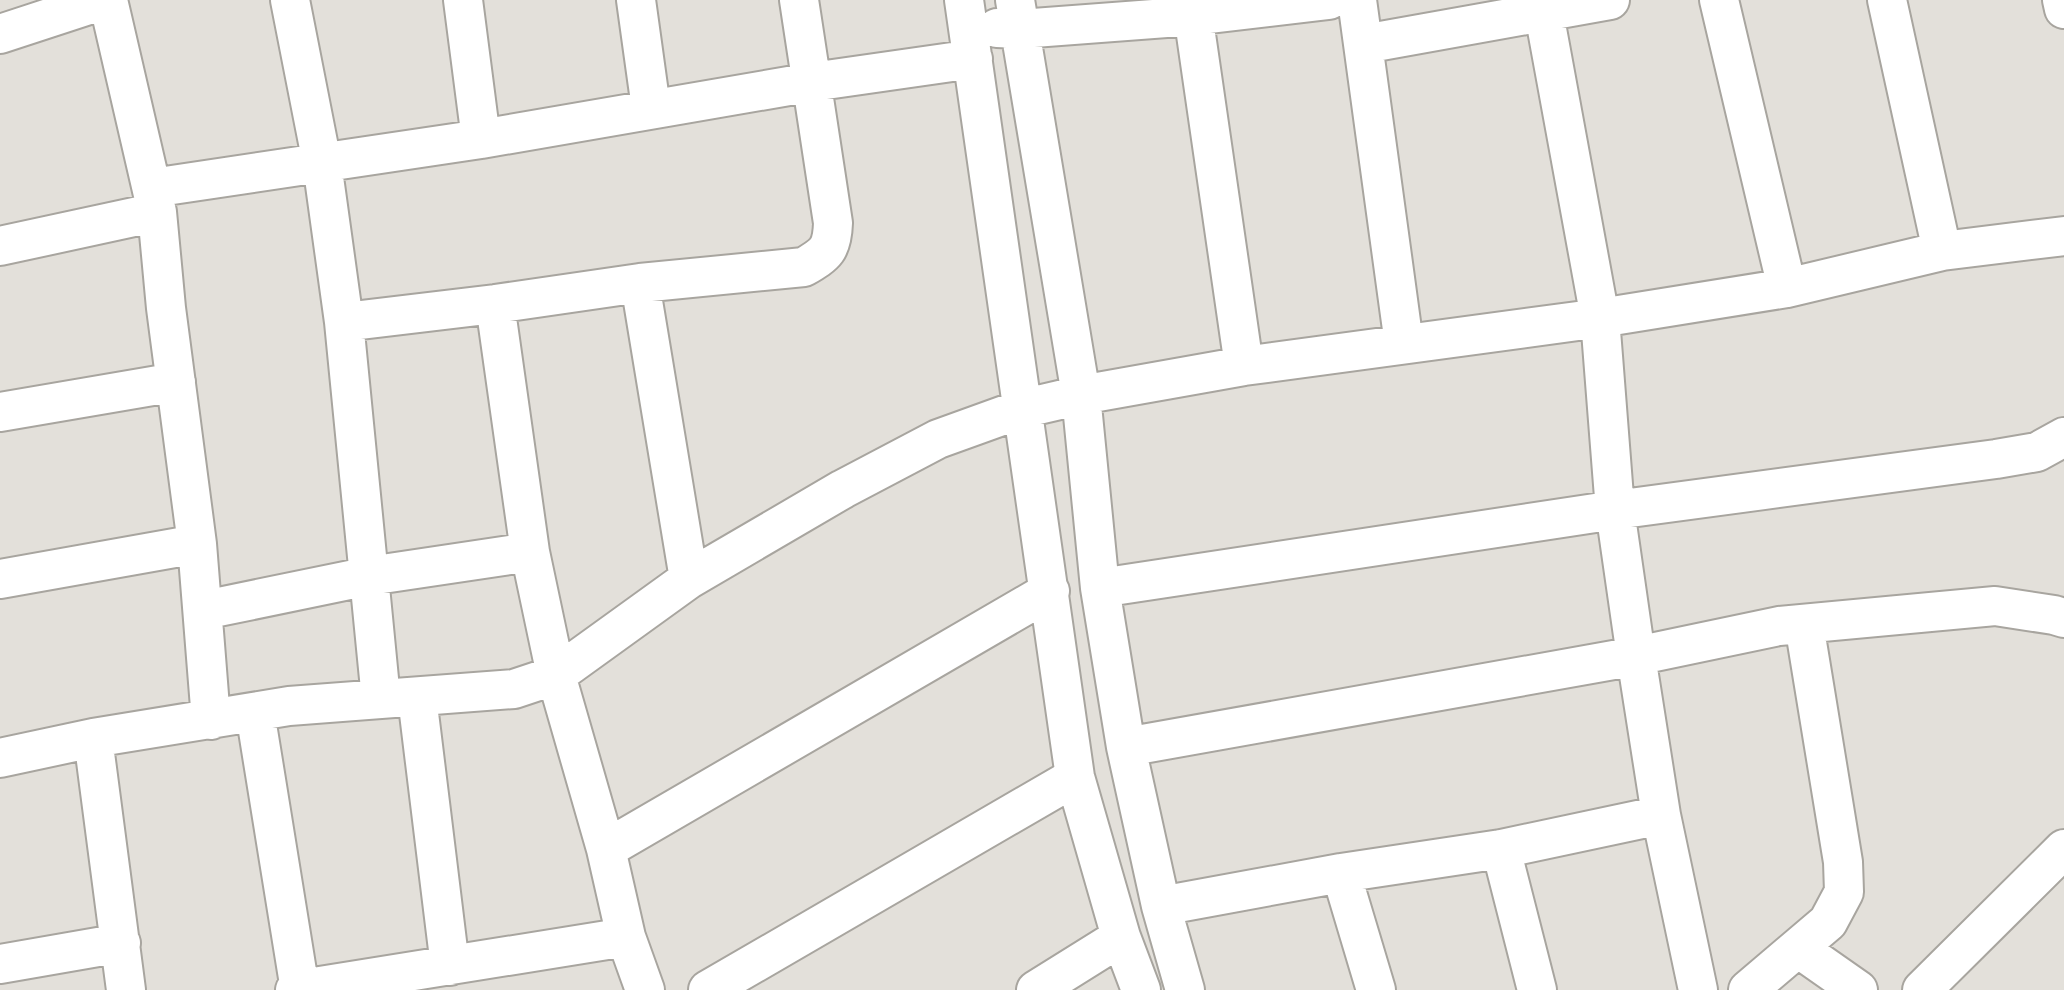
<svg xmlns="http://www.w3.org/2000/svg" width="2064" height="990" font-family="'Asap Condensed',sans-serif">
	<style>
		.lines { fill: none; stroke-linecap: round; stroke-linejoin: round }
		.minor-casing { stroke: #a8a59f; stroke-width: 42 }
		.minor { stroke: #fff; stroke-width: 38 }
	</style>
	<rect width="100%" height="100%" fill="#e3e0da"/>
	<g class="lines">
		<g class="minor-casing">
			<path id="minor" d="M 108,0 L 157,212 L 166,308 L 197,544 L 211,720
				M 290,0 L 322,163 L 344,322 L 381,699
				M 463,0 L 481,139
				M 636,0 L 651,108
				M 964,0 L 1075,777 L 1121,937 L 1141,990
				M 1015,0 L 1081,395 L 1100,588 L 1126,747 L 1161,906 L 1185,990
				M 1191,0 L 1244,366
				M 1357,0 L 1404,344
				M 1719,0 L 1787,288
				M 1887,0 L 1942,251
				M 2062,0 L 2064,9
				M 1544,13 L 1600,318 L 1615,510 L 1636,656 L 1661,815 L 1698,990
				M 997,28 L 1020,29 L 1193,16 L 1329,0
				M 0,34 L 104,0
				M 1364,44 L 1610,0
				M 152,188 L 481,139 L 812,82 L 973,59
				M 0,246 L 157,212
				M 640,283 L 689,579
				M 495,304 L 530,552 L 556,675 L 606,849 L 626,937 L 645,990
				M 344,322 L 495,304 L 640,283 L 804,267 C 826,254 832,250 833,223 L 799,0
				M 0,412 L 176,382
				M 0,579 L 197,544
				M 1100,588 L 1615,510 L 1996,459 L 2037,452 L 2064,437
				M 204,610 L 369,576 L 530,552
				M 417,697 L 450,966
				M 255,712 L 300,990
				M 93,738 L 126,990
				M 1126,747 L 1636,656 L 1779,626 L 1995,606 L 2054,615 L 2064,618
				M 0,758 L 93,738 L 289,706 L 514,689 L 556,675 L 689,579 L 843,489 L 938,439 L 1021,409 L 1081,395 L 1244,366 L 1600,318 L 1787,288 L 1942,251 L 2064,236
				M 606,849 L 1050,591
				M 1501,849 L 1537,990
				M 1341,873 L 1376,990
				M 1161,906 L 1341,873 L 1501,849 L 1661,815
				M 1798,948 L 1858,990
				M 0,964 L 121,943
				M 295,990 L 626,937
				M 708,990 L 1075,777
				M 1036,990 L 1121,937
				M 1748,990 L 1828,922 L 1844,892 L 1843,862 L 1804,624
				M 1922,990 L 2064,849"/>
		</g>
		<use href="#minor" class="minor"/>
	</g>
</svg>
